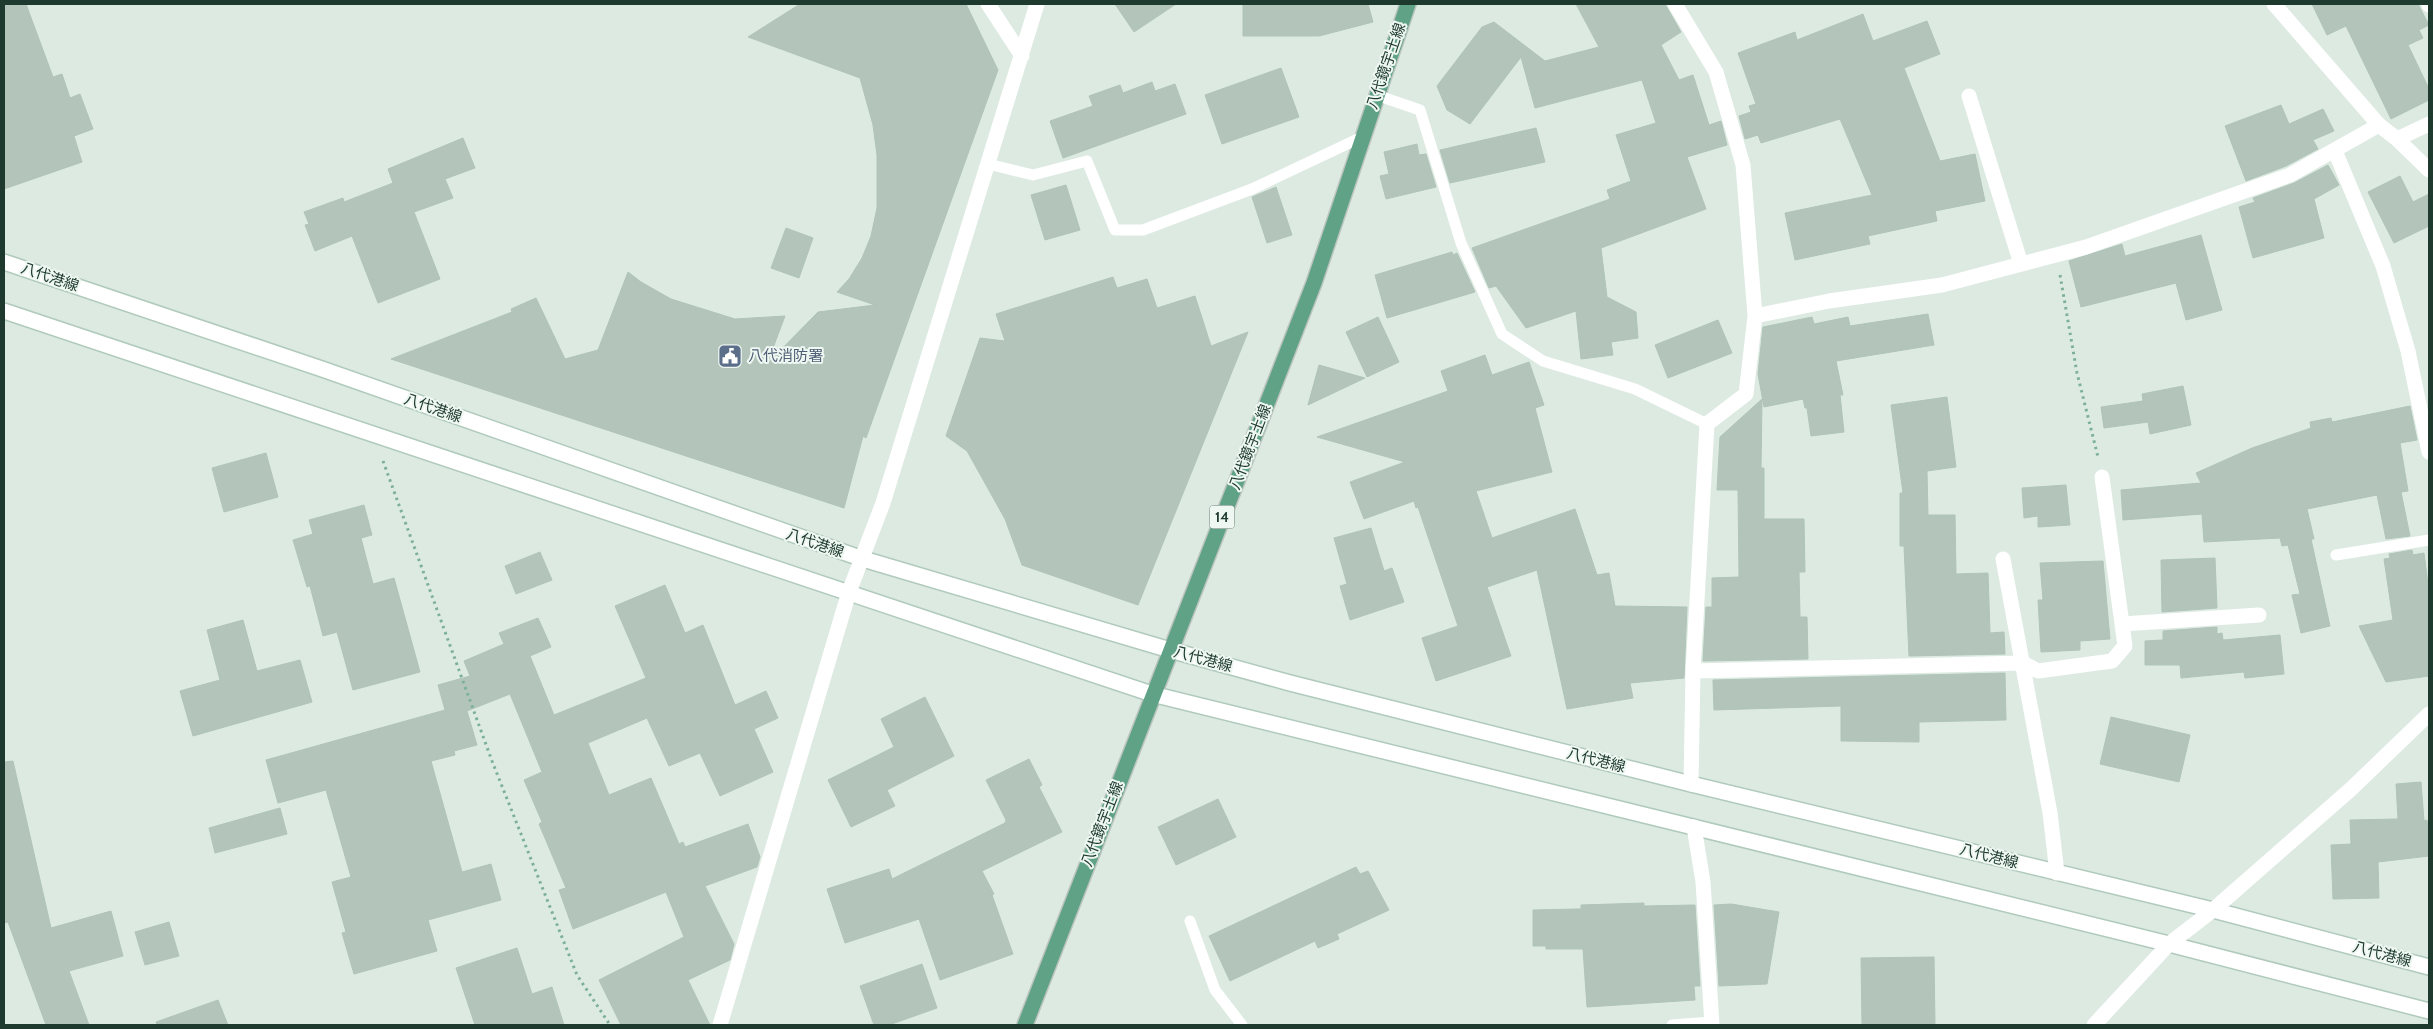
<svg xmlns="http://www.w3.org/2000/svg" width="2433" height="1029" font-family="Cabin,'Noto Sans JP',sans-serif">
	<style>
		.building { fill: #b3c5bb; stroke: #b0c4b8 }
		.lines { fill: none; stroke-linecap: round; stroke-linejoin: round }
		.secondary-casing { stroke: #b0cabc; stroke-width: 18 }
		.primary-casing { stroke: #bcc4c0; stroke-width: 18 }
		.path { stroke: #7cb097; stroke-width: 3; stroke-dasharray: 2.5 4; stroke-linecap: butt }
		.service { stroke: #fff; stroke-width: 11 }
		.minor { stroke: #fff; stroke-width: 15 }
		.tertiary { stroke: #fff; stroke-width: 15 }
		.secondary { stroke: #fff; stroke-width: 15 }
		.primary { stroke: #5fa286; stroke-width: 15 }
		.labels { text-anchor: middle; stroke-width: 4; stroke-linejoin: round; paint-order: stroke }
		.shield { fill: #eef7f1; stroke: #5c7368; stroke-width: 1 }
		.shield-label { font-size: 14px; font-weight: bold; fill: #1e3a2e }
		.street-label { font-size: 15px; fill: #1e3a2e; stroke: #eef7f1 }
		.service-label { font-size: 15px; fill: #4e5e75; stroke: #eef7f1; text-anchor: start }
	</style>
	<rect width="100%" height="100%" fill="#ddeae2"/>
	<path class="building" d="M 4,4 L 26,4 L 53,77 L 62,74 L 70,98 L 80,94 L 93,129 L 74,136 L 82,162 L 4,189 Z
		M 800,4 L 966,4 L 998,70 L 866,438 L 863,436 L 844,508 L 391,359 L 512,312 L 511,309 L 536,298 L 565,359 L 598,350 L 628,272 L 641,282 L 671,299 L 735,319 L 785,316 L 767,364 L 818,312 L 875,305 L 837,292 L 849,279 L 862,258 L 871,236 L 877,208 L 877,155 L 873,125 L 860,78 L 748,37 Z
		M 1115,4 L 1176,4 L 1134,32 Z
		M 1243,4 L 1368,4 L 1373,22 L 1319,36 L 1243,36 Z
		M 1576,4 L 1665,4 L 1681,32 L 1661,45 L 1679,80 L 1693,75 L 1709,125 L 1721,121 L 1727,145 L 1687,157 L 1706,209 L 1601,248 L 1607,297 L 1636,312 L 1638,338 L 1611,342 L 1613,355 L 1581,359 L 1576,311 L 1526,328 L 1496,286 L 1489,288 L 1472,248 L 1610,199 L 1607,190 L 1631,181 L 1616,135 L 1656,123 L 1642,80 L 1535,108 L 1521,57 L 1470,124 L 1447,110 L 1437,86 L 1482,27 L 1494,22 L 1545,61 L 1599,47 Z
		M 2312,4 L 2418,4 L 2429,25 L 2419,30 L 2423,38 L 2408,45 L 2429,89 L 2429,100 L 2391,119 L 2346,26 L 2327,35 Z
		M 1863,14 L 1873,41 L 1927,21 L 1940,54 L 1904,68 L 1940,161 L 1975,154 L 1985,201 L 1935,211 L 1937,221 L 1868,236 L 1870,244 L 1795,260 L 1785,213 L 1872,195 L 1840,119 L 1761,143 L 1758,135 L 1745,139 L 1739,116 L 1751,112 L 1749,106 L 1756,104 L 1738,53 L 1795,32 L 1797,40 Z
		M 1281,68 L 1299,117 L 1222,144 L 1205,95 Z
		M 1152,82 L 1155,91 L 1175,84 L 1186,114 L 1063,158 L 1050,121 L 1093,106 L 1089,96 L 1120,85 L 1123,93 Z
		M 2281,105 L 2289,124 L 2323,109 L 2334,131 L 2313,140 L 2318,149 L 2286,166 L 2246,181 L 2225,126 Z
		M 1536,128 L 1545,162 L 1450,183 L 1440,150 Z
		M 463,138 L 475,168 L 445,179 L 453,198 L 414,212 L 440,279 L 378,303 L 352,236 L 315,251 L 305,225 L 309,224 L 304,212 L 343,198 L 344,202 L 393,183 L 388,169 Z
		M 1417,144 L 1419,155 L 1426,154 L 1436,187 L 1386,199 L 1380,176 L 1389,174 L 1384,152 Z
		M 2328,165 L 2339,185 L 2314,199 L 2324,238 L 2253,258 L 2239,207 L 2255,202 L 2253,198 L 2294,183 Z
		M 2400,176 L 2413,202 L 2429,194 L 2429,226 L 2394,243 L 2368,192 Z
		M 1066,185 L 1080,230 L 1045,240 L 1031,195 Z
		M 1276,187 L 1292,235 L 1267,243 L 1252,197 Z
		M 786,228 L 813,238 L 799,278 L 771,268 Z
		M 2201,235 L 2222,310 L 2186,320 L 2176,283 L 2081,307 L 2069,261 L 2122,244 L 2125,256 Z
		M 1452,252 L 1453,255 L 1457,253 L 1475,292 L 1387,318 L 1375,275 Z
		M 1113,277 L 1117,288 L 1147,279 L 1157,308 L 1195,296 L 1211,346 L 1248,332 L 1138,605 L 1022,565 L 1005,519 L 967,451 L 946,436 L 980,338 L 1005,341 L 996,314 Z
		M 1928,314 L 1934,345 L 1836,361 L 1843,395 L 1840,395 L 1844,432 L 1811,436 L 1807,408 L 1805,408 L 1803,399 L 1764,407 L 1758,374 L 1763,327 L 1812,317 L 1814,324 L 1848,317 L 1850,326 Z
		M 1378,317 L 1399,362 L 1367,377 L 1346,332 Z
		M 1718,320 L 1732,353 L 1668,378 L 1655,345 Z
		M 1485,355 L 1492,375 L 1529,362 L 1544,405 L 1535,408 L 1552,472 L 1476,491 L 1492,538 L 1575,509 L 1597,575 L 1609,573 L 1615,606 L 1687,607 L 1684,678 L 1630,683 L 1633,698 L 1567,709 L 1537,570 L 1487,587 L 1511,656 L 1436,681 L 1422,638 L 1458,626 L 1418,507 L 1416,508 L 1414,501 L 1364,519 L 1350,482 L 1405,462 L 1317,437 L 1448,391 L 1441,371 Z
		M 1319,365 L 1365,378 L 1308,405 Z
		M 2183,386 L 2191,425 L 2150,434 L 2148,422 L 2104,428 L 2101,407 L 2143,401 L 2142,394 Z
		M 1947,397 L 1956,467 L 1927,471 L 1928,515 L 1955,515 L 1956,574 L 1988,573 L 1990,633 L 2004,632 L 2005,654 L 1909,656 L 1904,546 L 1900,546 L 1900,493 L 1903,493 L 1891,405 Z
		M 1762,399 L 1761,468 L 1764,468 L 1764,519 L 1804,519 L 1805,572 L 1799,572 L 1800,617 L 1807,617 L 1808,659 L 1703,661 L 1706,607 L 1712,607 L 1712,578 L 1739,577 L 1738,490 L 1717,490 L 1720,437 Z
		M 2410,406 L 2417,440 L 2400,443 L 2408,491 L 2401,492 L 2410,536 L 2386,539 L 2377,495 L 2307,509 L 2314,539 L 2311,539 L 2330,626 L 2301,633 L 2292,595 L 2300,594 L 2288,545 L 2282,546 L 2280,538 L 2204,542 L 2202,514 L 2123,520 L 2121,490 L 2201,483 L 2196,473 L 2252,448 L 2311,428 L 2310,422 L 2331,418 L 2332,422 Z
		M 266,453 L 278,497 L 224,512 L 212,468 Z
		M 2066,485 L 2070,525 L 2038,527 L 2038,516 L 2024,518 L 2022,488 Z
		M 364,505 L 372,535 L 361,538 L 373,584 L 394,578 L 420,672 L 353,690 L 337,632 L 323,636 L 310,586 L 307,587 L 293,540 L 313,534 L 309,520 Z
		M 1371,528 L 1384,571 L 1392,568 L 1404,602 L 1350,620 L 1340,586 L 1347,584 L 1334,538 Z
		M 2412,550 L 2413,555 L 2424,553 L 2429,592 L 2429,676 L 2386,682 L 2359,626 L 2393,620 L 2384,559 L 2390,558 L 2389,554 Z
		M 540,552 L 552,580 L 516,594 L 505,566 Z
		M 2215,558 L 2217,608 L 2162,612 L 2161,560 Z
		M 2103,561 L 2110,639 L 2080,641 L 2080,650 L 2041,652 L 2038,600 L 2043,600 L 2040,563 Z
		M 665,585 L 685,633 L 703,625 L 735,705 L 766,691 L 778,718 L 754,729 L 773,772 L 720,796 L 700,753 L 669,766 L 647,718 L 588,743 L 609,795 L 651,778 L 679,844 L 683,842 L 685,847 L 748,824 L 760,857 L 757,867 L 705,886 L 734,944 L 730,960 L 688,980 L 710,1025 L 621,1025 L 599,980 L 684,937 L 666,892 L 573,929 L 559,890 L 566,888 L 539,824 L 542,822 L 524,780 L 542,772 L 510,694 L 467,711 L 477,745 L 454,751 L 455,755 L 431,761 L 462,872 L 491,864 L 501,900 L 428,920 L 437,951 L 354,974 L 342,933 L 346,932 L 332,882 L 351,877 L 326,790 L 278,803 L 266,760 L 445,710 L 438,685 L 470,676 L 464,661 L 504,644 L 499,633 L 538,618 L 551,647 L 530,656 L 554,715 L 646,678 L 615,606 Z
		M 243,620 L 257,671 L 300,660 L 312,702 L 193,736 L 180,691 L 220,680 L 207,630 Z
		M 2217,627 L 2217,634 L 2222,633 L 2223,640 L 2280,635 L 2284,674 L 2245,678 L 2244,672 L 2181,678 L 2180,665 L 2145,665 L 2145,641 L 2163,640 L 2163,631 Z
		M 2005,673 L 2006,720 L 1919,722 L 1919,742 L 1841,741 L 1841,706 L 1714,710 L 1713,680 Z
		M 925,697 L 954,756 L 887,790 L 895,806 L 851,827 L 828,780 L 894,747 L 881,719 Z
		M 2111,717 L 2190,735 L 2179,782 L 2100,764 Z
		M 1029,759 L 1042,785 L 1039,787 L 1062,832 L 982,871 L 994,894 L 992,895 L 1013,954 L 940,980 L 919,919 L 845,943 L 827,889 L 889,869 L 892,879 L 1005,823 L 1006,820 L 986,780 Z
		M 13,761 L 51,928 L 111,911 L 123,956 L 69,971 L 89,1025 L 46,1025 L 8,922 L 4,923 L 4,762 Z
		M 2421,782 L 2424,821 L 2427,820 L 2429,839 L 2429,856 L 2378,862 L 2379,898 L 2333,899 L 2331,845 L 2351,844 L 2350,820 L 2398,819 L 2396,784 Z
		M 1218,799 L 1236,837 L 1176,865 L 1158,827 Z
		M 280,808 L 287,834 L 215,853 L 209,828 Z
		M 1356,867 L 1360,874 L 1368,871 L 1389,910 L 1337,934 L 1339,939 L 1318,948 L 1315,941 L 1230,981 L 1209,936 Z
		M 1644,903 L 1644,906 L 1695,905 L 1700,986 L 1694,986 L 1695,1000 L 1587,1007 L 1583,949 L 1546,949 L 1546,946 L 1533,946 L 1533,910 L 1578,909 L 1581,909 L 1581,905 Z
		M 1731,904 L 1779,912 L 1767,984 L 1719,986 L 1714,905 Z
		M 169,922 L 179,956 L 145,965 L 135,932 Z
		M 517,948 L 532,994 L 552,987 L 564,1025 L 475,1025 L 456,968 Z
		M 1934,957 L 1935,1025 L 1862,1025 L 1861,958 Z
		M 922,964 L 937,1008 L 889,1025 L 874,1025 L 860,986 Z
		M 218,1000 L 228,1025 L 157,1025 L 156,1022 Z"/>
	<g class="lines">
		<g class="secondary-casing">
			<path id="secondary" d="M 4,262 L 322,369 L 863,559 L 1170,650 L 1290,683 L 1691,784 L 2213,910 L 2429,967
				M 4,311 L 1152,694 L 2169,944 L 2429,1011"/>
		</g>
		<g class="primary-casing">
			<path id="primary" d="M 1025,1025 L 1314,283 L 1408,4"/>
		</g>
		<path class="path" d="M 2060,275 L 2077,373 L 2098,457
			M 383,461 L 492,761 L 577,975 L 610,1025"/>
		<path class="service" d="M 1376,95 L 1420,110 L 1461,243 L 1502,334 L 1543,361 L 1635,389 L 1707,424
			M 988,164 L 1033,175 L 1087,161 L 1115,230 L 1143,230 L 1252,189 L 1362,137
			M 2336,555 L 2429,540
			M 1190,921 L 1215,990 L 1242,1025
			M 1672,1025 L 1711,1022"/>
		<path class="minor" d="M 988,4 L 1022,56
			M 1675,4 L 1716,72 L 1743,165 L 1755,316 L 1746,394 L 1707,424 L 1693,671 L 1691,784
			M 2274,4 L 2379,125 L 2397,139 L 2429,170
			M 2429,4 L 2429,5
			M 1969,96 L 2021,264
			M 2397,139 L 2429,124
			M 2335,151 L 2383,266 L 2408,351 L 2429,452
			M 1755,316 L 1829,301 L 1942,285 L 2086,247 L 2290,175 L 2379,125
			M 2003,559 L 2050,813 L 2057,873
			M 2122,624 L 2259,615
			M 1693,671 L 2023,663 L 2038,671 L 2112,661 L 2125,646 L 2102,477
			M 1694,827 L 1703,882 L 1712,1025
			M 720,1025 L 849,592 L 883,503 L 1037,4"/>
		<path class="tertiary" d="M 2094,1025 L 2169,944 L 2213,910 L 2351,789 L 2429,714"/>
		<use href="#secondary" class="secondary"/>
		<use href="#primary" class="primary"/>
	</g>
	<defs>
		<g id="civic-square" transform="scale(1.25)"><rect x="-9" y="-9" width="18" height="18" rx="4" fill="#5c6f8a" stroke="#eef7f1"/><path d="M-.6-6.5H3V-4.5H.6V-3L4-1V1h2V6H-6V1h2V-1L-.6-3ZM-1.2 2.5V6h2.4V2.5Z" fill="#fff"/></g>
	</defs>
	<g fill-rule="evenodd">
		<use href="#civic-square" x="730" y="356"/>
	</g>
	<g class="labels">
		<rect class="shield" x="1209.5" y="505.5" width="25" height="23" rx="4"/>
		<g class="shield-label">
			<text x="1222" y="522">14</text>
		</g>
		<g class="street-label">
			<text transform="translate(1386 66) rotate(-71)" y="5">八代鏡宇土線</text>
			<text transform="translate(50 277) rotate(19)" y="5">八代港線</text>
			<text transform="translate(433 408) rotate(19)" y="5">八代港線</text>
			<text transform="translate(1250 447) rotate(-69)" y="5">八代鏡宇土線</text>
			<text transform="translate(815 543) rotate(19)" y="5">八代港線</text>
			<text transform="translate(1203 659) rotate(15)" y="5">八代港線</text>
			<text transform="translate(1596 760) rotate(14)" y="5">八代港線</text>
			<text transform="translate(1102 824) rotate(-69)" y="5">八代鏡宇土線</text>
			<text transform="translate(1989 856) rotate(14)" y="5">八代港線</text>
			<text transform="translate(2382 954) rotate(15)" y="5">八代港線</text>
		</g>
		<g class="service-label">
			<text x="748" y="361">八代消防署</text>
		</g>
	</g>
	<rect width="2433" height="1029" fill="none" stroke="#1e3a2e" stroke-width="10"/>
</svg>
